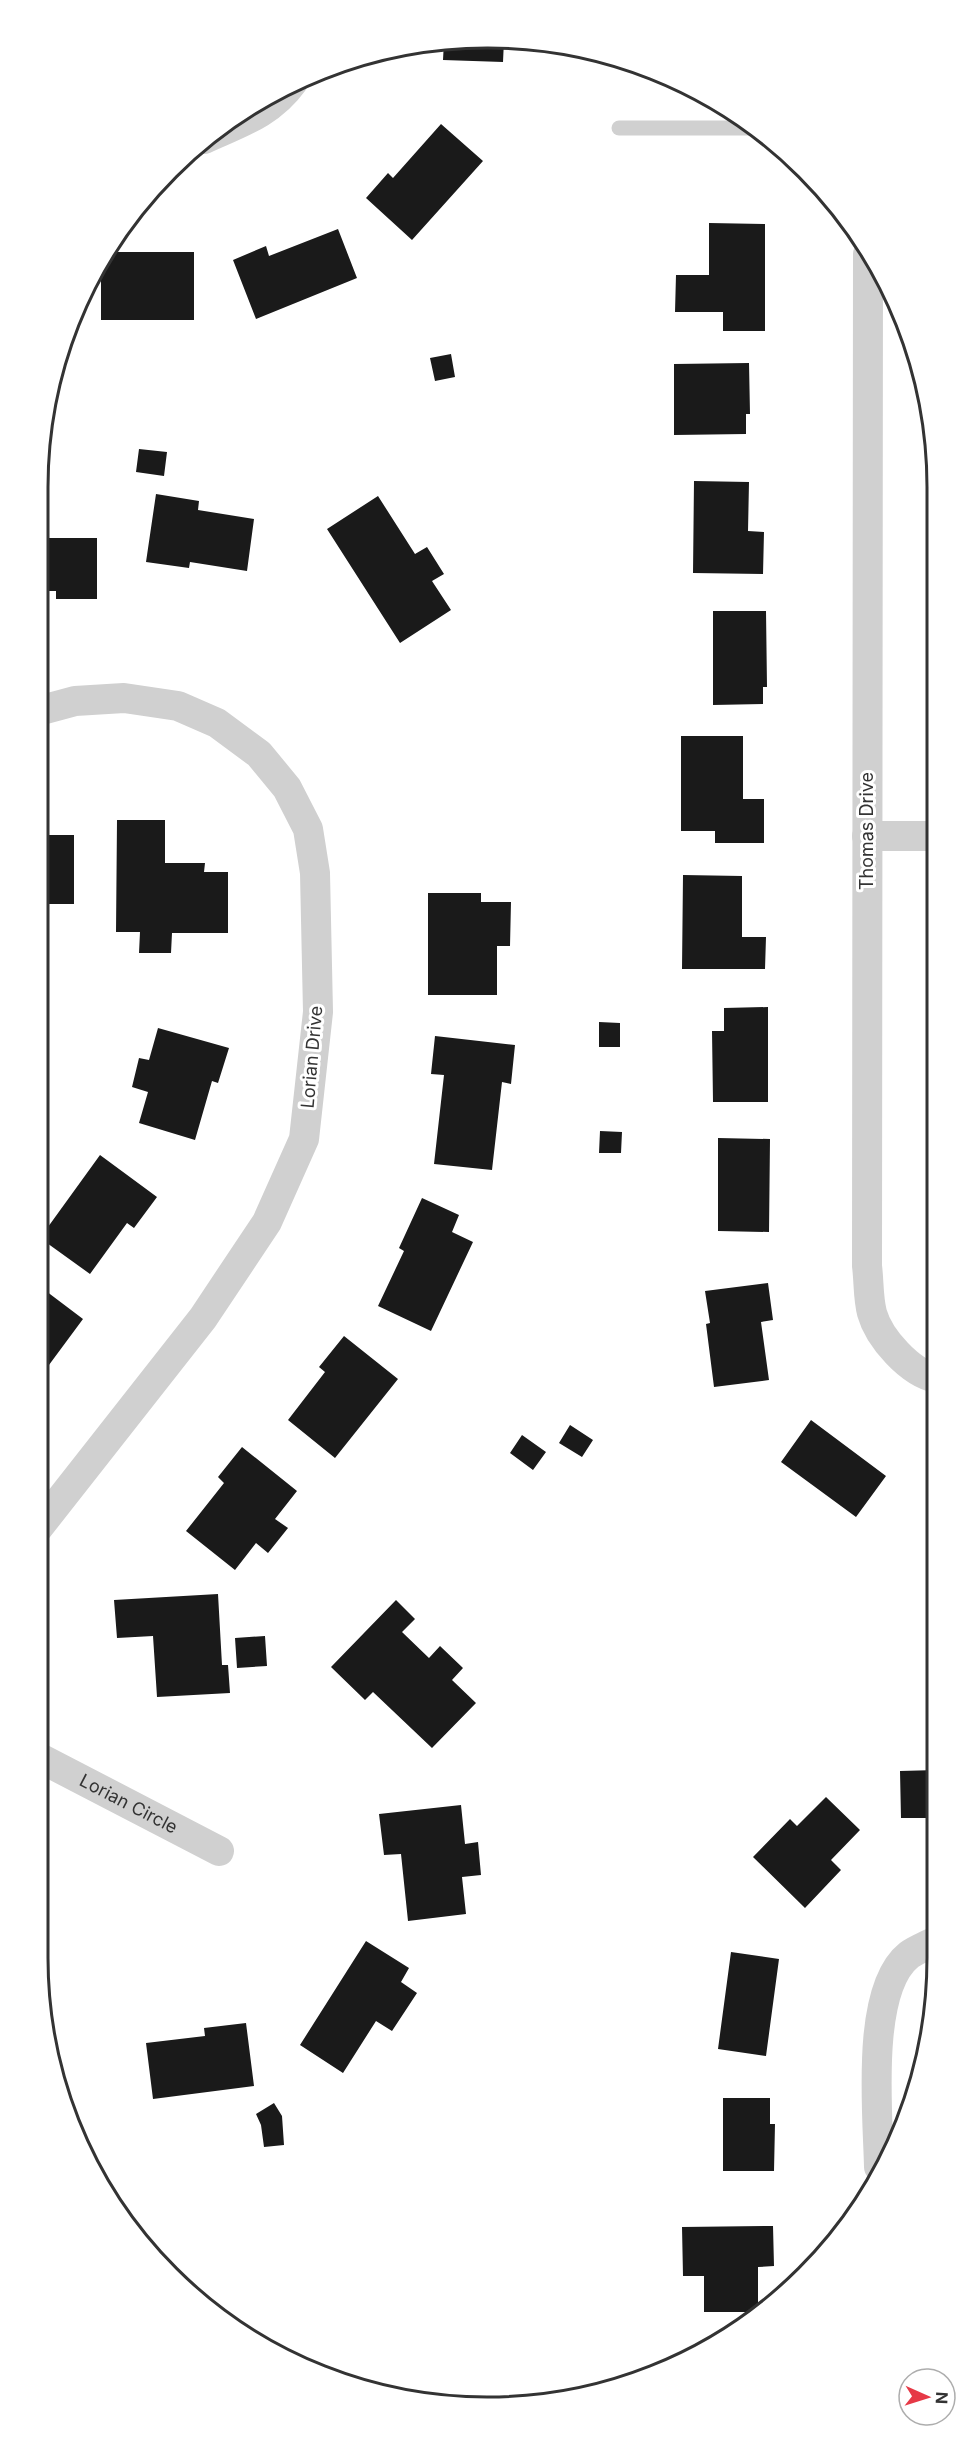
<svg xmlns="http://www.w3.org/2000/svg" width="975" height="2445" font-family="Inter,sans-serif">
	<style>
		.building { fill: #1a1a1a }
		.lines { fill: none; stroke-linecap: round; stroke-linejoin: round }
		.service { stroke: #d0d0d0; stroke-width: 15 }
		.minor { stroke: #d0d0d0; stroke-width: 30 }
		.labels { text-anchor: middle; stroke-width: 6; stroke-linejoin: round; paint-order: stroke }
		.street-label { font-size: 18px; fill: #333; stroke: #fff }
		.rim { fill: none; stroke: #333; stroke-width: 3 }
	</style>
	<rect width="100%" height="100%" fill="#fff"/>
	<path class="building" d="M 458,38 L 504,40 L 503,62 L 443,60 L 444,41 Z
		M 441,124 L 483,161 L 412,240 L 366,198 L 388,173 L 393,178 Z
		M 709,223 L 765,224 L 765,331 L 723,331 L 723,312 L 675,312 L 676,275 L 709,275 Z
		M 338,229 L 357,278 L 256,319 L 233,260 L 266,246 L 269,256 Z
		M 105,252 L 194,252 L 194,320 L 101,320 L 101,258 Z
		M 451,354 L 455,377 L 435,381 L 430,358 Z
		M 749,363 L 750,414 L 746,414 L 746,434 L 674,435 L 674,364 Z
		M 139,449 L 167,452 L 164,476 L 136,472 Z
		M 694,481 L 749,482 L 748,531 L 764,532 L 763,574 L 693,573 Z
		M 156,494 L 199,501 L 198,510 L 254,519 L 247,571 L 190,562 L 189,568 L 146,562 Z
		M 378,496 L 415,554 L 427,547 L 444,574 L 432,581 L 451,610 L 400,643 L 327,529 Z
		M 38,538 L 97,538 L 97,599 L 56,599 L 56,591 L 38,591 Z
		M 713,611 L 766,611 L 767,687 L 763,687 L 763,704 L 713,705 Z
		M 681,736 L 743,736 L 743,799 L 764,799 L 764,843 L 715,843 L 715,831 L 681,831 Z
		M 117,820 L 165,820 L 165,863 L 205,863 L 204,872 L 228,872 L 228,933 L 172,933 L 171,953 L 139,953 L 140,932 L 116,932 Z
		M 38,835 L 74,835 L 74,904 L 41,904 L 41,909 L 38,909 Z
		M 683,875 L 742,876 L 742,937 L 766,937 L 765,969 L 682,969 Z
		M 428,893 L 481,893 L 481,902 L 511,902 L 510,946 L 497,946 L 497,995 L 428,995 Z
		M 768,1007 L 768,1102 L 713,1102 L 712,1031 L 724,1031 L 724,1008 Z
		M 599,1022 L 620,1023 L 620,1047 L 599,1047 Z
		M 158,1028 L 229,1048 L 218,1083 L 212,1081 L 195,1140 L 139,1123 L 148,1092 L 132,1087 L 139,1058 L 149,1060 Z
		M 435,1036 L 515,1045 L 511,1084 L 502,1082 L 492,1170 L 434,1164 L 444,1075 L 431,1074 Z
		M 600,1131 L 622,1132 L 621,1153 L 599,1153 Z
		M 718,1138 L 770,1139 L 769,1232 L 718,1231 Z
		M 100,1155 L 157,1197 L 134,1228 L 127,1223 L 90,1274 L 40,1238 Z
		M 422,1198 L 459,1215 L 452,1232 L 473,1242 L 431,1331 L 378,1306 L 404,1251 L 399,1248 Z
		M 768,1283 L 773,1320 L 761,1322 L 769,1380 L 714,1387 L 706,1324 L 710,1323 L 705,1291 Z
		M 38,1285 L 83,1319 L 46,1369 L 38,1363 Z
		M 344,1336 L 398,1379 L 335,1458 L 288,1420 L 325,1372 L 319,1367 Z
		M 811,1420 L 886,1476 L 856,1517 L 781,1462 Z
		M 570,1425 L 593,1440 L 582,1457 L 559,1443 Z
		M 522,1435 L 546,1452 L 533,1470 L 510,1453 Z
		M 242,1447 L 297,1491 L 275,1519 L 288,1528 L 268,1553 L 256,1543 L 235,1570 L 186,1531 L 224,1483 L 218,1477 Z
		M 218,1594 L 222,1665 L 228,1665 L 230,1693 L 157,1697 L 153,1636 L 117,1638 L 114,1600 Z
		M 396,1600 L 415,1619 L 402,1632 L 429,1658 L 440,1646 L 463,1668 L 452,1680 L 476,1703 L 432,1748 L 373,1692 L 365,1700 L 331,1667 Z
		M 265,1636 L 267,1666 L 237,1668 L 235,1638 Z
		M 937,1770 L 937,1818 L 901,1818 L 900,1771 Z
		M 826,1797 L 860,1830 L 831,1860 L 841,1870 L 805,1908 L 753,1857 L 790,1819 L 797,1826 Z
		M 461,1805 L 465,1844 L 478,1842 L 481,1875 L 462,1877 L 466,1914 L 408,1921 L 401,1854 L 384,1855 L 379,1814 Z
		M 366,1941 L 409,1968 L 401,1982 L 417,1993 L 392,2031 L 376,2021 L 343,2073 L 300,2045 Z
		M 731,1952 L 779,1959 L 766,2056 L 718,2049 Z
		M 246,2023 L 254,2086 L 153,2099 L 146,2043 L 205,2036 L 204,2028 Z
		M 723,2098 L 770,2098 L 770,2124 L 775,2124 L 774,2171 L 723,2171 Z
		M 274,2103 L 282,2116 L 284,2145 L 264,2147 L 261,2125 L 256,2114 Z
		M 773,2226 L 774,2266 L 758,2267 L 758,2312 L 704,2312 L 704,2276 L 683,2276 L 682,2227 Z"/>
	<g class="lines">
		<path class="service" d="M 619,128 L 755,128"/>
		<g class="minor">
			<path d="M 204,139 C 239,123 270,114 293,82"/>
			<path d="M 868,254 L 867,1266 C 869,1281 868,1298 872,1313 C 879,1338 910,1373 936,1378"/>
			<path d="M 38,711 L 75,701 L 124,698 L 178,706 L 217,723 L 259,754 L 287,788 L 308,829 L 315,873 L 318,1012 L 304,1139 L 267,1222 L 203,1318 L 38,1528"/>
			<path d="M 867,836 L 935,836"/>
			<path id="s1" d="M 38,1757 L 219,1851"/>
			<path d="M 879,2167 C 878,2115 865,1990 909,1955 C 917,1949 929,1945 937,1940"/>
		</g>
	</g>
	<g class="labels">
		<g class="street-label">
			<text transform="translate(867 831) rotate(-90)" y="6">Thomas Drive</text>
			<text transform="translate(312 1057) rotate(-85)" y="6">Lorian Drive</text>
			<text dy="6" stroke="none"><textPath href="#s1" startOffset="102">Lorian Circle</textPath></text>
		</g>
	</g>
	<path d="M0 0H975V2445H0ZM487 48H488A439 439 0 0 1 927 487V1958A439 439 0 0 1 488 2397H487A439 439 0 0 1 48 1958V487A439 439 0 0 1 487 48Z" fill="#fff" fill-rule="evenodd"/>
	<path class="rim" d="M487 48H488A439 439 0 0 1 927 487V1958A439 439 0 0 1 488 2397H487A439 439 0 0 1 48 1958V487A439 439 0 0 1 487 48Z"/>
	<g transform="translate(927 2397) rotate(93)"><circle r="28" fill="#ffffff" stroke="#adadad" stroke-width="1.5"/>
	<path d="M0-4.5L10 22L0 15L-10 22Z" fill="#e63946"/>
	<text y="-9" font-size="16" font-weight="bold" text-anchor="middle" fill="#333333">N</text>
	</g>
</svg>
